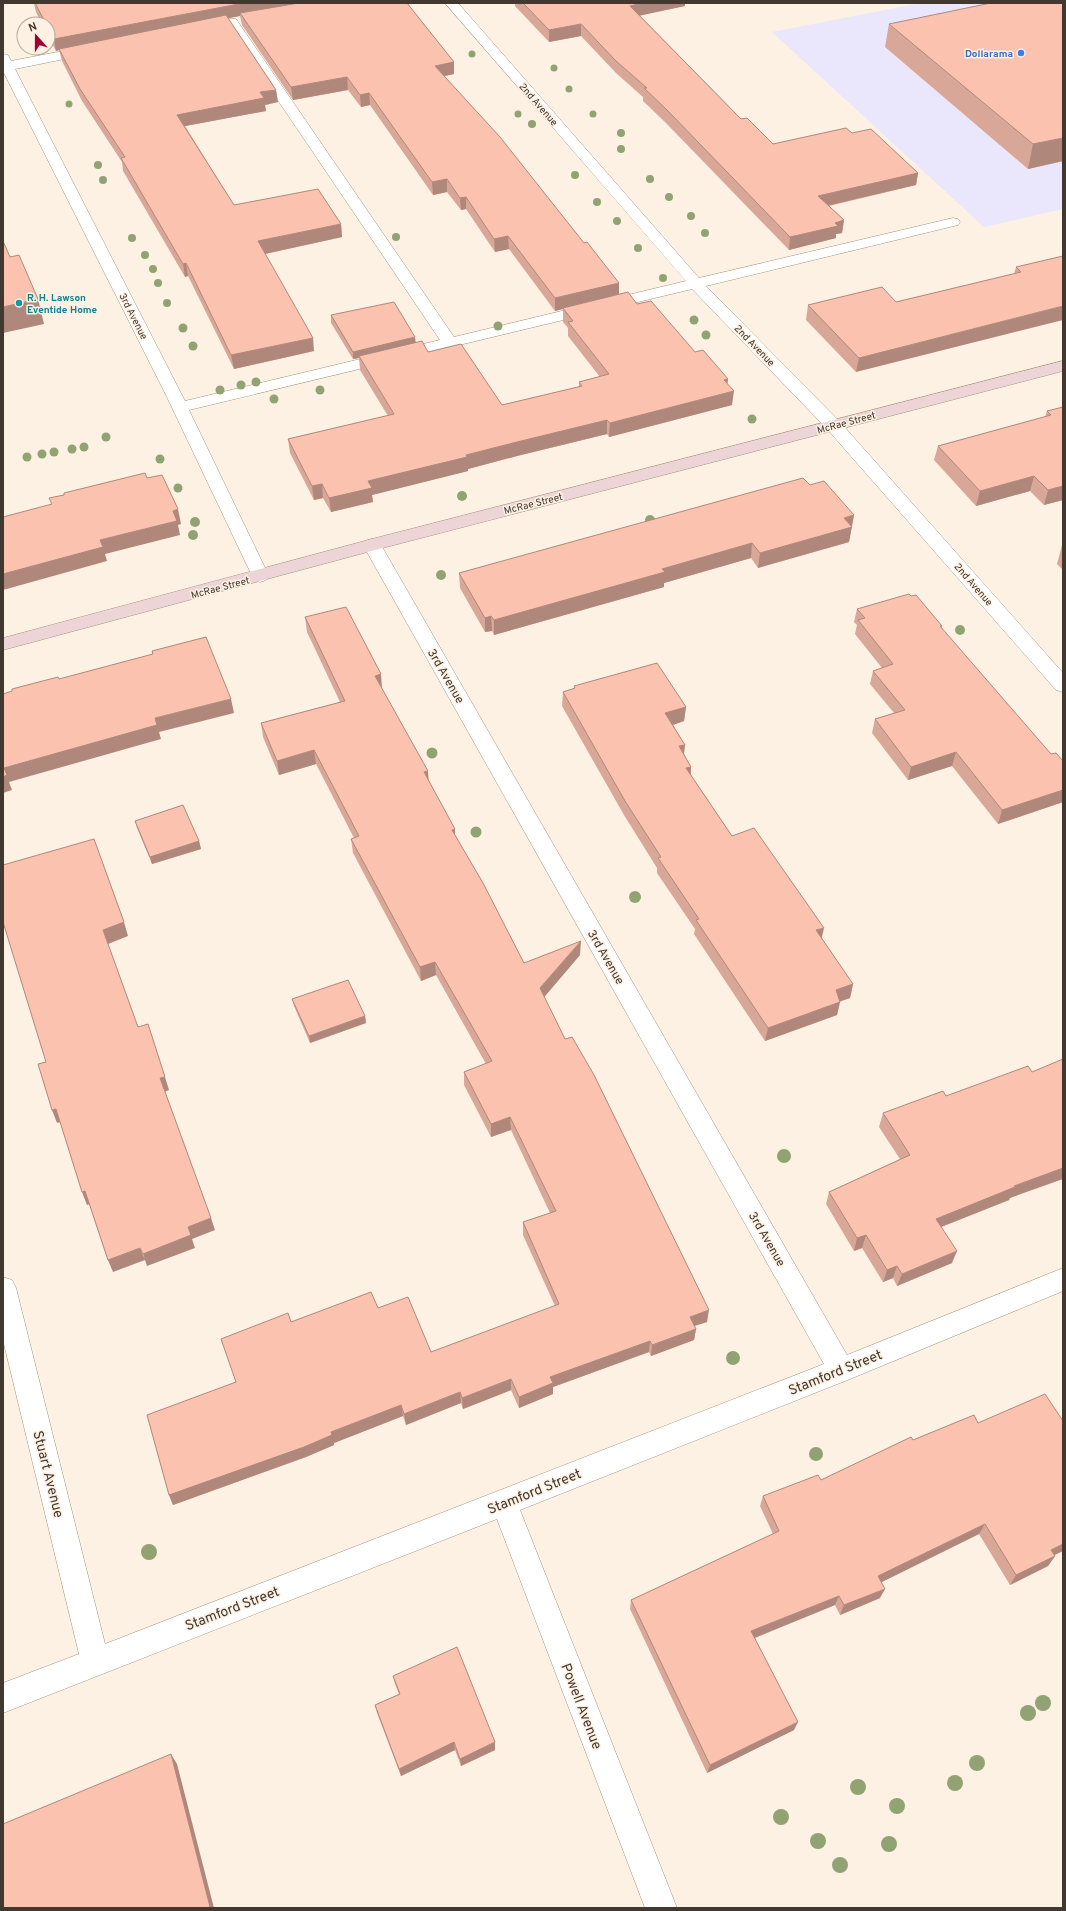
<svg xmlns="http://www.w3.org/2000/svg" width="1066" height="1911" font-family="Overpass,sans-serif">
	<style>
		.commercial { fill: #eae6fc }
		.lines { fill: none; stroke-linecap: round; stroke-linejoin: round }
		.street-casing { stroke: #a5937d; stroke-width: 1 }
		.secondary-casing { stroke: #a5937d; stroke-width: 1 }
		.street { fill: #fff; fill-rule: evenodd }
		.secondary { fill: #edd4d7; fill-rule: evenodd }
		.tree { fill: #91a373 }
		.wall { fill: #d8a797 }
		.shaded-wall { fill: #b0887b }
		.building { fill: #fbc2b0; stroke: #b0887b }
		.shop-dot { fill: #3f7fe0; stroke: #fdf1e3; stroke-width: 1.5 }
		.culture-dot { fill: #0f9aa8; stroke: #fdf1e3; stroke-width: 1.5 }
		.labels { text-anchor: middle; stroke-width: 3; stroke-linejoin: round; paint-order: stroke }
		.far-shop-label { font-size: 10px; font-weight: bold; fill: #366cbe; stroke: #fdf1e3; text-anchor: end }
		.far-street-label { font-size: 10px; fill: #413930; stroke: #fdf1e3 }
		.far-culture-label { font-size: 10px; font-weight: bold; fill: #0d838f; stroke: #fdf1e3; text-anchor: start }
		.street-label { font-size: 12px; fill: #413930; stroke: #fdf1e3 }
		.near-street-label { font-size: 14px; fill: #413930; stroke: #fdf1e3 }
	</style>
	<rect width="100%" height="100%" fill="#fdf1e3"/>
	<path class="commercial" d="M 921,3 L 1063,3 L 1063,209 L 984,227 L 772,32 Z"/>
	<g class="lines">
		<g class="street-casing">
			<path id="street" d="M 445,3 L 458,3 L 699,278 L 953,218 L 958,219 L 960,222 L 958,225 L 706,286 L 840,422 L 1063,673 L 1063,692 L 1056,690 L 828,430 L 692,289 L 189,410 L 269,576 L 266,580 L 260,582 L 254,580 L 166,395 L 3,71 L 3,54 L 8,55 L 11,61 L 89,46 L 94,47 L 96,50 L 94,53 L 89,54 L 15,69 L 185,401 L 440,340 L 225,22 L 226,19 L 236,19 L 454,337 L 686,281 Z
				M 372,539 L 378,541 L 381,545 L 847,1355 L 1063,1268 L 1063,1291 L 850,1379 L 520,1510 L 677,1908 L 645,1908 L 497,1519 L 3,1713 L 3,1683 L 79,1654 L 3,1340 L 3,1277 L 12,1280 L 16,1288 L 105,1644 L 824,1364 L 363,545 L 366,541 Z"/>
		</g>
		<g class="secondary-casing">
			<path id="secondary" d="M 1063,361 L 1063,371 L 375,550 L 3,650 L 3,638 L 372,539 Z"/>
		</g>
		<use href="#street" class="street"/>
		<use href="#secondary" class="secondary"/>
	</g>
	<g class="tree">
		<circle cx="472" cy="54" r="3.5"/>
		<circle cx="554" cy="68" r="3.5"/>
		<circle cx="569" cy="89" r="3.5"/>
		<circle cx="69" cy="104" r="3.5"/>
		<circle cx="518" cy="114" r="3.5"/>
		<circle cx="593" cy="114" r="3.5"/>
		<circle cx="532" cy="124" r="4"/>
		<circle cx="621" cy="133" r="4"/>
		<circle cx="621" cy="149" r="4"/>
		<circle cx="98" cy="165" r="4"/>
		<circle cx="575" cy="175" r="4"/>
		<circle cx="650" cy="179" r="4"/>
		<circle cx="103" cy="180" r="4"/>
		<circle cx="669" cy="197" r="4"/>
		<circle cx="597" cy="202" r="4"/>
		<circle cx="691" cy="216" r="4"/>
		<circle cx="617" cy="221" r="4"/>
		<circle cx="705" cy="233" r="4"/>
		<circle cx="396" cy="237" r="4"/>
		<circle cx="132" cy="238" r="4"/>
		<circle cx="638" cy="248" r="4"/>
		<circle cx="145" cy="255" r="4"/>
		<circle cx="153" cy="269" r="4"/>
		<circle cx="663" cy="278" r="4"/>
		<circle cx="158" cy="283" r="4"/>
		<circle cx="167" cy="303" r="4"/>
		<circle cx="694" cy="320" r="4.5"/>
		<circle cx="498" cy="326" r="4.5"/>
		<circle cx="183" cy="328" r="4.5"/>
		<circle cx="706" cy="335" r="4.5"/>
		<circle cx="193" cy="346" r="4.5"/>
		<circle cx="256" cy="382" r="4.5"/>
		<circle cx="241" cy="385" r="4.5"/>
		<circle cx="220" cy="390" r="4.5"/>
		<circle cx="320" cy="390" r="4.5"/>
		<circle cx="274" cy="399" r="4.5"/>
		<circle cx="752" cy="419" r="4.5"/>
		<circle cx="106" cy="437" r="4.5"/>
		<circle cx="84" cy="447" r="4.5"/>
		<circle cx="72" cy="449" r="4.5"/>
		<circle cx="54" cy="452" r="4.5"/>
		<circle cx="42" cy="454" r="4.5"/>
		<circle cx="27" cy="457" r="4.5"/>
		<circle cx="160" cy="459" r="4.5"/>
		<circle cx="178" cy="488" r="4.5"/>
		<circle cx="462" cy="496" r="5"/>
		<circle cx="650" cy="520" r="5"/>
		<circle cx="195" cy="522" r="5"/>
		<circle cx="193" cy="535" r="5"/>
		<circle cx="441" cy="575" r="5"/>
		<circle cx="960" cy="630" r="5"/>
		<circle cx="432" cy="753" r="5.5"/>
		<circle cx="476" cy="832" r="5.5"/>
		<circle cx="635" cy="897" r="6"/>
		<circle cx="784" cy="1156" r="7"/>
		<circle cx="733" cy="1358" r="7"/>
		<circle cx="816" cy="1454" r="7"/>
		<circle cx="149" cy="1552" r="8"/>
		<circle cx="1043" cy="1703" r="8"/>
		<circle cx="1028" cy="1713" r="8"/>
		<circle cx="977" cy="1763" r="8"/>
		<circle cx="955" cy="1783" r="8"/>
		<circle cx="858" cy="1787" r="8"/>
		<circle cx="897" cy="1806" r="8"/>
		<circle cx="781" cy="1817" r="8"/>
		<circle cx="818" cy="1841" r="8"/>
		<circle cx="889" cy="1844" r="8"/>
		<circle cx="840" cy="1865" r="8"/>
	</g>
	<path class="wall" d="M 34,3 L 407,3 L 454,62 L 454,74 L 444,76 L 619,294 L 637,304 L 728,379 L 727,383 L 732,405 L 609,437 L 607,434 L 517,456 L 468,469 L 468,471 L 372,495 L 373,502 L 331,512 L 323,498 L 314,500 L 290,453 L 288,439 L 388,416 L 360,370 L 359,358 L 353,359 L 331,323 L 331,315 L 415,337 L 415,343 L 502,405 L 579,387 L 579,382 L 600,377 L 568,336 L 568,328 L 563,322 L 563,309 L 555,311 L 509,249 L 495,252 L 466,209 L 461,210 L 447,192 L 433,195 L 370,105 L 361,107 L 348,90 L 293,100 L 242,25 L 240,16 L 228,18 L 276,90 L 278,102 L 265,105 L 266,111 L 185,126 L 234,205 L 341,224 L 342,237 L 265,254 L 314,351 L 234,369 L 188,276 L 185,277 L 123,171 L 122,162 L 82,101 L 62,61 L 59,50 L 56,51 L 48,35 L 48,24 L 42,24 L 36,12 Z
		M 515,3 L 685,3 L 685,6 L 639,15 L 741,119 L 773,144 L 852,133 L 918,173 L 916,185 L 829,206 L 844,220 L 842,233 L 836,234 L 836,238 L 789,250 L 666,123 L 643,101 L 643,97 L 616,73 L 581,36 L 549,42 L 515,6 Z
		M 889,24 L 1063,161 L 1028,169 L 885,47 Z
		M 1063,256 L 856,372 L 806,320 L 808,305 L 896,302 L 1014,274 L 1016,267 Z
		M 1063,407 L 1063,500 L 1044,505 L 1030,491 L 976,506 L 934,460 L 938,446 L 1045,417 L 1047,411 Z
		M 810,485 L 854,515 L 849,542 L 758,568 L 751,558 L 664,583 L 664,587 L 494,635 L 492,631 L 485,632 L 460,588 L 459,573 Z
		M 1062,545 L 1063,545 L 1063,570 L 1057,564 Z
		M 857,609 L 942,626 L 941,628 L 1051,754 L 1063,761 L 1063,802 L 998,824 L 952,766 L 908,780 L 872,733 L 875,719 L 894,713 L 870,684 L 873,671 L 882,668 L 855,634 L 857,625 L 854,622 Z
		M 305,617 L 382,689 L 429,781 L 455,835 L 524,963 L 580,955 L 544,997 L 565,1039 L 707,1322 L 694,1326 L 696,1329 L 694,1340 L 651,1356 L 649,1352 L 553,1387 L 553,1394 L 519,1408 L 511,1390 L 463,1409 L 461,1403 L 406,1425 L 403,1416 L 334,1443 L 334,1445 L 306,1457 L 173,1505 L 169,1495 L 236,1382 L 291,1322 L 378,1308 L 431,1352 L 555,1306 L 523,1235 L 523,1222 L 550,1213 L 511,1130 L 491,1137 L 464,1085 L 464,1072 L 486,1064 L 436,975 L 421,981 L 353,853 L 351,839 L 354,838 L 316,764 L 279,775 L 263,737 L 261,723 L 340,702 L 307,632 Z
		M 574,686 L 686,707 L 684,721 L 673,725 L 685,745 L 684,754 L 691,767 L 691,775 L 732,836 L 822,939 L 853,984 L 850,998 L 840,1001 L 837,1015 L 765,1041 L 694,934 L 695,929 L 657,873 L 657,868 L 624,815 L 562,706 L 563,692 L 574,689 Z
		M 135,821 L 199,841 L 201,849 L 152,864 L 137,828 Z
		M 292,999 L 365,1016 L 366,1023 L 310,1043 L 294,1006 Z
		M 883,1113 L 1010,1198 L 1009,1200 L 941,1227 L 952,1263 L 897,1286 L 893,1278 L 883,1282 L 862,1248 L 854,1251 L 826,1204 L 829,1192 L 900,1159 L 879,1127 Z
		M 1063,1421 L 1063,1551 L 1054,1555 L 1055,1556 L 1048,1566 L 1010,1585 L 979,1534 L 881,1582 L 880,1598 L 840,1615 L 835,1605 L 755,1638 L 794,1730 L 707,1773 L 630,1609 L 631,1600 L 773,1534 L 760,1506 L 763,1496 L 821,1480 L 913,1440 L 978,1423 Z
		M 393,1676 L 495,1742 L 495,1750 L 461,1766 L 455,1750 L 401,1776 L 377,1713 L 375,1705 L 399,1694 L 395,1684 Z"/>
	<path class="shaded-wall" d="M 244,3 L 309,3 L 240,13 L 240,16 L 60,50 L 59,49 L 59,50 L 56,51 L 54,39 Z
		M 642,3 L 685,3 L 685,6 L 629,18 L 630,6 Z
		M 581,24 L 581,36 L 549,42 L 549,30 Z
		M 454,62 L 454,74 L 435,78 L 435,66 Z
		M 347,77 L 348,90 L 293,100 L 291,87 Z
		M 276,90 L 278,102 L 265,105 L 266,111 L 180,127 L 177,115 L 260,92 Z
		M 369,93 L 370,105 L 361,107 L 360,95 Z
		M 1063,138 L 1063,161 L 1028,169 L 1033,144 Z
		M 918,173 L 916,185 L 817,208 L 818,196 Z
		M 447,179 L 447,192 L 433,195 L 432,182 Z
		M 466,197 L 466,209 L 461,210 L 460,198 Z
		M 844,220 L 842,233 L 836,234 L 836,238 L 789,250 L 790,237 L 835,223 Z
		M 341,224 L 342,237 L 260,255 L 258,241 Z
		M 508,236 L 509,249 L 495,252 L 494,239 Z
		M 186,263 L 188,276 L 185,277 L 183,264 Z
		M 619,283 L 619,296 L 563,308 L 563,309 L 555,311 L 555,298 Z
		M 38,299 L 44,324 L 3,333 L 3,307 Z
		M 1063,306 L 1063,320 L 856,372 L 859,358 Z
		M 415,337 L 416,344 L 359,356 L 359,358 L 353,359 L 353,352 Z
		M 313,338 L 314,351 L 234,369 L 231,355 Z
		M 728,379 L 726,393 L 724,380 Z
		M 734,391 L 732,405 L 609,437 L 610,423 Z
		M 607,420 L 607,434 L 517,456 L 468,469 L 468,471 L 372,495 L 373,502 L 331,512 L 329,498 L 368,481 L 517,442 Z
		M 1034,476 L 1030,491 L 976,506 L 980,491 Z
		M 322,484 L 323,498 L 314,500 L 312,486 Z
		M 1063,486 L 1063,500 L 1044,505 L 1048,490 Z
		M 178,509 L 181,524 L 178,525 L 180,535 L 105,554 L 107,561 L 3,590 L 3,574 L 100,540 L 173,511 Z
		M 854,515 L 849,542 L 758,568 L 760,553 L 844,518 Z
		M 752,543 L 751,558 L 664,583 L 664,587 L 494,635 L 494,620 L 662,569 Z
		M 491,616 L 492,631 L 485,632 L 485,618 Z
		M 381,674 L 382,689 L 375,676 Z
		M 231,699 L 234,713 L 159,732 L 161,739 L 9,782 L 12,790 L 3,793 L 3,777 L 4,768 L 155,718 Z
		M 686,707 L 684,721 L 664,728 L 665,713 Z
		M 685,745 L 683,759 L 679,746 Z
		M 314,750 L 316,764 L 279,775 L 277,761 Z
		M 956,752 L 952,766 L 908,780 L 911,767 Z
		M 691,767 L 690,781 L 686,768 Z
		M 428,771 L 429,785 L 424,772 Z
		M 1063,790 L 1063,802 L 998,824 L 1002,810 Z
		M 455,829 L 455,843 L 452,830 Z
		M 199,841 L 201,849 L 152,864 L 150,857 Z
		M 124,922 L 128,936 L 108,944 L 103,930 Z
		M 824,928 L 821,941 L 816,930 Z
		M 581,941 L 580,955 L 540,1002 L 540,988 Z
		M 435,962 L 436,975 L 421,981 L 420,967 Z
		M 853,984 L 850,998 L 833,1004 L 836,990 Z
		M 840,1002 L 837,1015 L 765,1041 L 768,1028 Z
		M 365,1016 L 366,1023 L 310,1043 L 309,1036 Z
		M 165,1077 L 169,1090 L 164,1092 L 160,1078 Z
		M 56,1109 L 61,1122 L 57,1123 L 52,1110 Z
		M 510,1117 L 511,1130 L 491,1137 L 491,1124 Z
		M 1063,1168 L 1063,1179 L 1010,1198 L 1009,1200 L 931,1231 L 936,1219 L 1014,1186 Z
		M 85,1191 L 90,1204 L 87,1205 L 82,1192 Z
		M 211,1218 L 215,1230 L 192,1239 L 195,1248 L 147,1266 L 143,1254 L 188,1227 Z
		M 866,1235 L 862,1248 L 854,1251 L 857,1238 Z
		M 140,1248 L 145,1260 L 113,1272 L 108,1260 Z
		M 957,1251 L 952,1263 L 897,1286 L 902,1274 Z
		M 897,1266 L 893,1278 L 883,1282 L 887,1270 Z
		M 709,1310 L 707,1322 L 688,1328 L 690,1317 Z
		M 696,1329 L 694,1340 L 651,1356 L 652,1345 Z
		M 650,1341 L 649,1352 L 553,1387 L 553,1394 L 519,1408 L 519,1397 L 550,1377 Z
		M 511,1379 L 511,1390 L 463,1409 L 462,1398 Z
		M 460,1392 L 461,1403 L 406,1425 L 404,1414 Z
		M 401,1405 L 403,1416 L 334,1443 L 334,1445 L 306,1457 L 173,1505 L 169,1495 Z
		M 985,1524 L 979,1534 L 874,1586 L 878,1576 Z
		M 1063,1544 L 1063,1551 L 1044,1560 L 1051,1550 Z
		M 1055,1556 L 1048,1566 L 1010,1585 L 1016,1575 Z
		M 885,1589 L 880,1598 L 840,1615 L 844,1605 Z
		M 839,1596 L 835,1605 L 749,1640 L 751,1631 Z
		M 798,1722 L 794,1730 L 707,1773 L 710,1765 Z
		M 454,1742 L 455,1750 L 401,1776 L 399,1769 Z
		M 495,1742 L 495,1750 L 461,1766 L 460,1759 Z
		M 171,1754 L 177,1764 L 214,1908 L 207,1908 Z"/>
	<path class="building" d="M 35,3 L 244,3 L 54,39 L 48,28 L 48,24 L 46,24 Z
		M 299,3 L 407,3 L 454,62 L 435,66 L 500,137 L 584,243 L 587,242 L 619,283 L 555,298 L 508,236 L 494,239 L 466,197 L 460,198 L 447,179 L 432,182 L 369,93 L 360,95 L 347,77 L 291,87 L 240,13 Z
		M 523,3 L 642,3 L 630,6 L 741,119 L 747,118 L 773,144 L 846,128 L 852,133 L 871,129 L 918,173 L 818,196 L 844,220 L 835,223 L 838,226 L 790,237 L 667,110 L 644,88 L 647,88 L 616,61 L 581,24 L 549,30 Z
		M 991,3 L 1063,3 L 1063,138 L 1033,144 L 889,24 Z
		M 226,15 L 276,90 L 260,92 L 264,98 L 177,115 L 234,205 L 318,189 L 341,224 L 258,241 L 313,338 L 231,355 L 186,263 L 183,264 L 121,158 L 125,157 L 80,89 L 59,49 Z
		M 3,241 L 10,257 L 19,255 L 38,299 L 3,307 Z
		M 1063,256 L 1063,306 L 859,358 L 808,305 L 882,287 L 896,302 L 1021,272 L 1016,267 Z
		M 628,292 L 637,304 L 651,301 L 695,352 L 703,350 L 728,379 L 724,380 L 734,391 L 610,423 L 607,420 L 517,442 L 466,455 L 467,457 L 368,481 L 372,488 L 329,498 L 322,484 L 312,486 L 288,439 L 394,414 L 359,356 L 422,341 L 428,352 L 461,344 L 502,405 L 582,386 L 579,382 L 609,374 L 568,322 L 573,321 L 563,308 Z
		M 394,302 L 415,337 L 353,352 L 331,315 Z
		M 1063,407 L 1063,486 L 1048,490 L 1034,476 L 980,491 L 938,446 L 1051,415 L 1047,411 Z
		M 145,473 L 147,478 L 162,475 L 178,509 L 173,511 L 177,521 L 100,540 L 103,547 L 3,574 L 3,517 L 52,504 L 49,498 L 64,495 L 64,493 Z
		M 803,478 L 810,485 L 824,481 L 854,515 L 844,518 L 852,527 L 760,553 L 752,543 L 662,569 L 665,572 L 494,620 L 491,616 L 485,618 L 459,573 Z
		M 909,594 L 911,596 L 916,595 L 942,626 L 940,626 L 1051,754 L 1056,753 L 1063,761 L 1063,790 L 1002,810 L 956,752 L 911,767 L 875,719 L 905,710 L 873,671 L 893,664 L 858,620 L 865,618 L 857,609 Z
		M 346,607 L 381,674 L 375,676 L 428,771 L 424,772 L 455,829 L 452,830 L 483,883 L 524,963 L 581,941 L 540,988 L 565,1039 L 572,1037 L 594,1075 L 709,1310 L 690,1317 L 696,1329 L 652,1345 L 650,1341 L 550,1377 L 553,1383 L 519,1397 L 511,1379 L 462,1398 L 460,1392 L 404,1414 L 401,1405 L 331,1432 L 332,1435 L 304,1447 L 169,1495 L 147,1415 L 236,1382 L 221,1339 L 288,1313 L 291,1322 L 371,1292 L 378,1308 L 408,1297 L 431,1352 L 559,1304 L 523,1222 L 556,1211 L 510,1117 L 491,1124 L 464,1072 L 492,1061 L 435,962 L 420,967 L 351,839 L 359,836 L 314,750 L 277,761 L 261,723 L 345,701 L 305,617 Z
		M 206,637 L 231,699 L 155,718 L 157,725 L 4,768 L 7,775 L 3,777 L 3,694 L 12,691 L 12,689 L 58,677 L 59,679 L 153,654 L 152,651 Z
		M 657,663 L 686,707 L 665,713 L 685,745 L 679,746 L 691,767 L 686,768 L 732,836 L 754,828 L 824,928 L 816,930 L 853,984 L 836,990 L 840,1002 L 768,1028 L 696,920 L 699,919 L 658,858 L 661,857 L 625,801 L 563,692 L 575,688 L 574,686 Z
		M 183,805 L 199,841 L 150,857 L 135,821 Z
		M 94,839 L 124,922 L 103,930 L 138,1027 L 148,1024 L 165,1077 L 160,1078 L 211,1218 L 188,1227 L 191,1235 L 143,1254 L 140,1248 L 108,1260 L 85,1191 L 82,1192 L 56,1109 L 52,1110 L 38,1064 L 46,1062 L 3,922 L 3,865 Z
		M 348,980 L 365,1016 L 309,1036 L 292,999 Z
		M 1063,1059 L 1063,1168 L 1014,1186 L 1015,1187 L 936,1219 L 957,1251 L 902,1274 L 897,1266 L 887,1270 L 866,1235 L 857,1238 L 829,1192 L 910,1155 L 883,1113 L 943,1091 L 946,1096 L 1028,1066 L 1032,1072 Z
		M 1045,1394 L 1063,1421 L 1063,1544 L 1051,1550 L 1055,1556 L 1016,1575 L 985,1524 L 878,1576 L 885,1589 L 844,1605 L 839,1596 L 751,1631 L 798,1722 L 710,1765 L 631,1600 L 779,1531 L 763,1496 L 818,1475 L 821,1480 L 911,1437 L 913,1440 L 974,1415 L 978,1423 Z
		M 457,1647 L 495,1742 L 460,1759 L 454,1742 L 399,1769 L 375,1705 L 400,1694 L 393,1676 Z
		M 171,1754 L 210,1907 L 207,1908 L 3,1908 L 3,1824 Z"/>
	<circle class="shop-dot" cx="1021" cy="53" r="4"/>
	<circle class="culture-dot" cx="19" cy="303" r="4"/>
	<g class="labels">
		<g class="far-shop-label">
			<text x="1013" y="57">Dollarama</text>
		</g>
		<g class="far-street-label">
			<text transform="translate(539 104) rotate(49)" y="4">2nd Avenue</text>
			<text transform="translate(134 316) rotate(63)" y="4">3rd Avenue</text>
			<text transform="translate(755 345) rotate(46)" y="4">2nd Avenue</text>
			<text transform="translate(846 422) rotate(-15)" y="4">McRae Street</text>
			<text transform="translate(533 503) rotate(-14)" y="4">McRae Street</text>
			<text transform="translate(974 584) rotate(49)" y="4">2nd Avenue</text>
			<text transform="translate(220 587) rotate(-15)" y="4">McRae Street</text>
		</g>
		<g class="far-culture-label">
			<text x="27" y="301">R. H. Lawson<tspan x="27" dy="12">Eventide Home</tspan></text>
		</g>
		<g class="street-label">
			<text transform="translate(446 676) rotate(60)" y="4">3rd Avenue</text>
			<text transform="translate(606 957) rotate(60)" y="4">3rd Avenue</text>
			<text transform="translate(767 1239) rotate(60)" y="4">3rd Avenue</text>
		</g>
		<g class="near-street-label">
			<text transform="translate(835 1372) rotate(-22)" y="5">Stamford Street</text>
			<text transform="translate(49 1474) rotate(76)" y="5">Stuart Avenue</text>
			<text transform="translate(534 1491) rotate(-22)" y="5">Stamford Street</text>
			<text transform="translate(232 1608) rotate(-21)" y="5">Stamford Street</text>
			<text transform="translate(582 1706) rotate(69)" y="5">Powell Avenue</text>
		</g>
	</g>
	<rect width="1066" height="1911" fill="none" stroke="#413930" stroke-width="8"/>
	<g transform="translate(36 36) rotate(339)"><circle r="19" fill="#fdf1e3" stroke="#b2a79b"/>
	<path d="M0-3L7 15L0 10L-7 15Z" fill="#a10132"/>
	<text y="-6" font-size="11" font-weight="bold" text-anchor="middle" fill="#413930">N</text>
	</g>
</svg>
